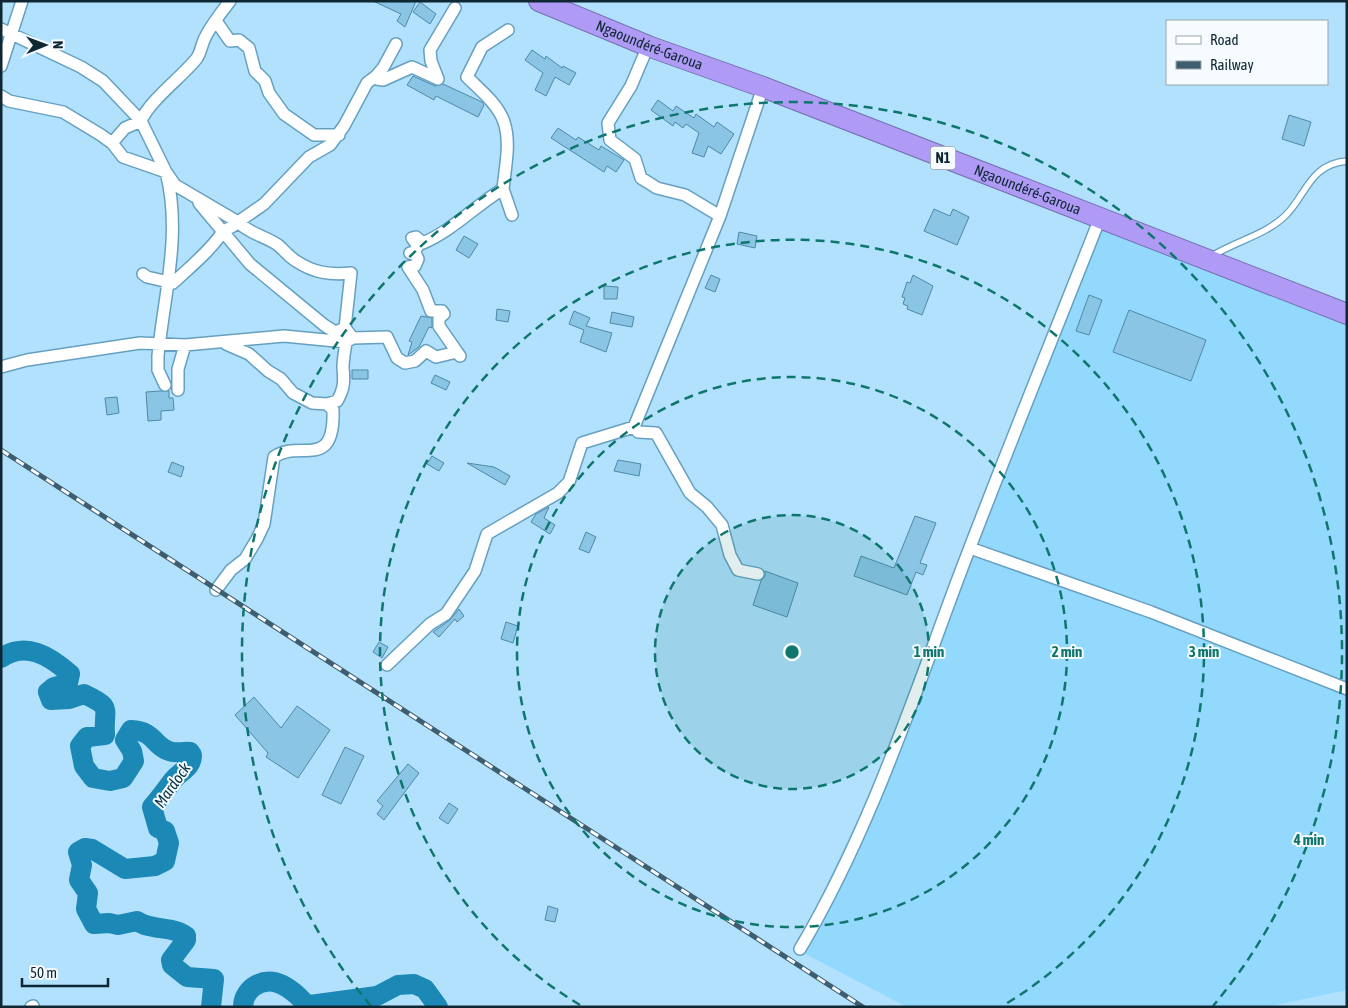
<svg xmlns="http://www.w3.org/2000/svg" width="1348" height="1008" font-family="'Asap Condensed',sans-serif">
  <rect width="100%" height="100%" fill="#b1e1fc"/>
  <path fill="#93d8fd" d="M1100 218 1347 314V990L1266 1007H907L796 949 869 796 937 632Z"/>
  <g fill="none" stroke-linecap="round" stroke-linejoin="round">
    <path stroke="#1b88b6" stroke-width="20" d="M1 658C26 641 50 656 70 674L68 683 54 687 48 692 51 700 69 699 84 694C114 708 103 707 105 735L87 737 80 746 84 766 93 778 110 781 123 778 134 761 132 751 125 740 131 730C155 731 153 746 169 751 176 754 182 751 190 752L192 755C192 768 181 771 174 779 167 788 160 798 152 807L158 828 165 831 169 843 165 861 155 866 125 869 92 849 85 848 78 852 82 865 79 880 88 893 86 909 94 924 109 923 118 925 137 921C151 931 174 926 186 936V940L171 960 172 965 187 977 214 979 211 1007
      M243 1007C243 998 247 992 253 987 269 976 284 983 298 996 302 1000 304 1004 310 1005L377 996 398 985 414 984 425 989 438 1007"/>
  </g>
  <path fill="#8ac5e6" stroke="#4f89a7" d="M373 1 408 2 416 1 405 27 397 21 401 14Z
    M420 2 436 14 430 24 413 12Z
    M532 50 545 59 546 56 562 68 563 66 576 73 569 85 555 77 546 96 535 90 543 73 525 60Z
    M413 76 435 86 443 84 482 102 484 105 478 117 436 96 434 100 407 85Z
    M658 100 673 111 676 106 694 118 696 114 714 127 717 122 734 134 721 154 708 146 704 157 692 153 699 133 686 124 683 128 675 122 673 126 651 110Z
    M1289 115 1311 122 1304 146 1282 139Z
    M558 128 576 140 578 137 599 150 601 146 624 160 616 172 607 166 604 172 551 138Z
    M934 209 950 216 953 209 969 217 957 245 924 231Z
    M739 232 757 236 755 248 737 244Z
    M464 236 478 244 469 258 456 250Z
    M711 275 720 279 715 292 705 288Z
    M913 275 933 286 922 315 907 309 908 306 903 304 905 298 902 297 907 282 910 283Z
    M604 286 618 287 617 299H604Z
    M1089 295 1102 300 1089 335 1076 331Z
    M497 309 510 311 508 322 496 320Z
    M1129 310 1206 340 1191 381 1113 352Z
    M574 311 590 318 586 326 612 333 606 352 580 342 584 330 569 324Z
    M612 312 634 317 632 327 610 323Z
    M421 316 432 318V328L429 327 419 347 408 355 412 342 409 341Z
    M352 370H368V379H352Z
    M435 375 450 382 446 390 431 383Z
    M160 391H169V398H173L174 410 161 411V420L148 421 146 392Z
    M117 397 119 413 107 415 105 398Z
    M432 456 444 463 439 471 427 464Z
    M618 460 641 464 639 476 614 471Z
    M172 462 184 467 181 477 168 472Z
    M467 463 494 467 510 476 505 485Z
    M549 507 544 518 555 525 550 534 531 522 536 514Z
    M915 516 936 523 920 563 927 565 923 575 916 572 907 595 854 576 861 556 894 568Z
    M586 532 596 537 589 553 579 549Z
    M765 571 798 583 787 617 753 605 761 581 765 576Z
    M459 609 464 616 457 622 455 619 439 637 433 632 450 620Z
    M506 622 518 626 513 643 501 639Z
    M379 642 388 647 382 658 373 652Z
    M254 697 281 728 297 706 330 730 298 778 266 757 268 753 235 715Z
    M345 747 364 756 341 804 322 795Z
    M408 764 419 773 384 820 377 814 383 806 377 801Z
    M449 803 458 809 448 824 439 818Z
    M548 906 558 909 555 922 545 920Z"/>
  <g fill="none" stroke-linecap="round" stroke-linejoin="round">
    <g stroke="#66a0c0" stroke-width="8">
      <path id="lane" d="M1212 256C1236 241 1266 235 1286 215 1306 195 1310 164 1347 161"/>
    </g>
    <g stroke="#66a0c0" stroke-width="14">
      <path id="street" d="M216 21 230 41 239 40 249 48 255 71 265 81 269 93 284 114 314 135H339
        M1 29 81 67 103 81 141 121 166 172 175 185 238 222 264 204 309 157 330 145 344 126 367 83 376 76 377 79 383 80 412 67 438 79 431 61 430 50 455 8
        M648 46 631 86 608 123 610 140 635 159 641 178 657 188 685 195 720 216
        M1 66 22 1
        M376 76 383 68 396 44
        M1 96 9 101 63 112 101 135 112 143 123 157 166 172C182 233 164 295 158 356V370L165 385
        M112 143 125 128 141 121C149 101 183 76 197 58 201 52 201 47 204 40 210 26 221 13 230 1
        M503 189 512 215
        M199 203 250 264 324 325 335 332 345 328
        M143 274 147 277 173 283C190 267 209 252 222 233 225 228 233 228 238 222 250 234 265 236 278 245 284 250 289 257 296 261 314 273 330 275 351 273L345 328 353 338
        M226 344 249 354 268 371 281 379 293 393 312 403 327 404 337 401C345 388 344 380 343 367 343 359 345 350 346 342
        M457 352 439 326V318L444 314 442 311H431L423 290 408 267 415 266 418 259 416 255 410 253 414 252 418 246 412 238 416 237 423 243C453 230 475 206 503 189 505 168 511 143 504 122 498 104 479 89 467 77L482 47 508 30
        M1 367 27 360 140 343 185 345 284 336 346 342 353 338 387 337 397 358 405 363 415 361 426 351 436 357 457 352 460 356
        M178 390V369L185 345
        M970 548 1151 612 1347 689
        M758 574 738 570 730 555 722 525 707 507 690 493 656 433 638 432 634 427 720 216 763 87
        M216 590 231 570 245 559 257 539 264 524 274 457C299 439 335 472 333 410L327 404
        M387 665 430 624 446 614 475 571 487 534 558 493 569 482 582 443 634 427
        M800 949C867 836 910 708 956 584 1002 462 1052 340 1100 218
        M31 1007 33 1006"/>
    </g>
    <g stroke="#7772b2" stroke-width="22">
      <g id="highway">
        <path id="s1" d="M539 1 648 46 763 87 1347 314"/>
      </g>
    </g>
    <use href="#lane" stroke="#fff" stroke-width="5.5"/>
    <use href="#street" stroke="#fff" stroke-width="11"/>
    <use href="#highway" stroke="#af9bf6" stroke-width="20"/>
    <g stroke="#3e5e6f" stroke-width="5">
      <path id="rail" d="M1 450 863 1007"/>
    </g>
    <use href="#rail" stroke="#f5fbfe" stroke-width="3" stroke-dasharray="9" stroke-linecap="butt"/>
  </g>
  <circle cx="792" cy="652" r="137" fill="#0f766e" fill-opacity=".12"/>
  <g fill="none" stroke="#0f766e" stroke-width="2.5" stroke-dasharray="9 6">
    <circle cx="792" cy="652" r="137"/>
    <circle cx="792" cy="652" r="275"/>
    <path d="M580 1005A412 412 0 1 1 1004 1005"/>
    <path d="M371 1006A550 550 0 1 1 1213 1006"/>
  </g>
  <g text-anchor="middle" stroke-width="4" stroke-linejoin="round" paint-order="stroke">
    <rect fill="#f5fbfe" stroke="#536770" stroke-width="1" x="930.5" y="146.5" width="25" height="23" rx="4"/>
    <g font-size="14" font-weight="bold" fill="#0e2733">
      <text x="943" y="163">N1</text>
    </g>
    <g font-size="15" fill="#0e2733" stroke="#f5fbfe">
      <text dy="5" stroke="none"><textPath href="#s1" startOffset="119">Ngaoundéré-Garoua</textPath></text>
      <text dy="5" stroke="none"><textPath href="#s1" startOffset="524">Ngaoundéré-Garoua</textPath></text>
    </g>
    <g font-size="16" font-style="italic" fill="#073448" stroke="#f5fbfe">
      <text transform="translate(172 785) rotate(-55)" y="6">Mardock</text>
    </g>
  </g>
  <circle cx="792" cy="652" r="8" fill="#0f766e" stroke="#f5fbfe" stroke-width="2.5"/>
  <g font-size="15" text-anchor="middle" font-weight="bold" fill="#0f766e" stroke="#f5fbfe" stroke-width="4" stroke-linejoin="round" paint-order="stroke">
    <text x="929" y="657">1 min</text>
    <text x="1067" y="657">2 min</text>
    <text x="1204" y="657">3 min</text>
    <text x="1309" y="845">4 min</text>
  </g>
  <rect width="1348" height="1008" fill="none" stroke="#0e2733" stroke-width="5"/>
  <rect x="1166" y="20" width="162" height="65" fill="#f5fbfe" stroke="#99a6ad"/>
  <rect x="1176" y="36" width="25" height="8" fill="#ffffff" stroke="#99a6ad"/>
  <text x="1210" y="45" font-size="15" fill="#0e2733">Road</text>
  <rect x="1176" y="61" width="25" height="8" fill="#3e5e6f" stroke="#99a6ad"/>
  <text x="1210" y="70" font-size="15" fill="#0e2733">Railway</text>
  <g transform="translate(45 45) rotate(89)" stroke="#f5fbfe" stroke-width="4" paint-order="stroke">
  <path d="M0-4L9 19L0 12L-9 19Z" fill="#0e2733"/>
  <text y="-8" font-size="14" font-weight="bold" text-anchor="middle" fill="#0e2733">N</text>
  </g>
  <path d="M22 978v8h86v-8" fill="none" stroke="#0e2733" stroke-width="2.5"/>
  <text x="30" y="978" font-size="15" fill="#0e2733" stroke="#f5fbfe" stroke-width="4" paint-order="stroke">50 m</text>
</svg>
